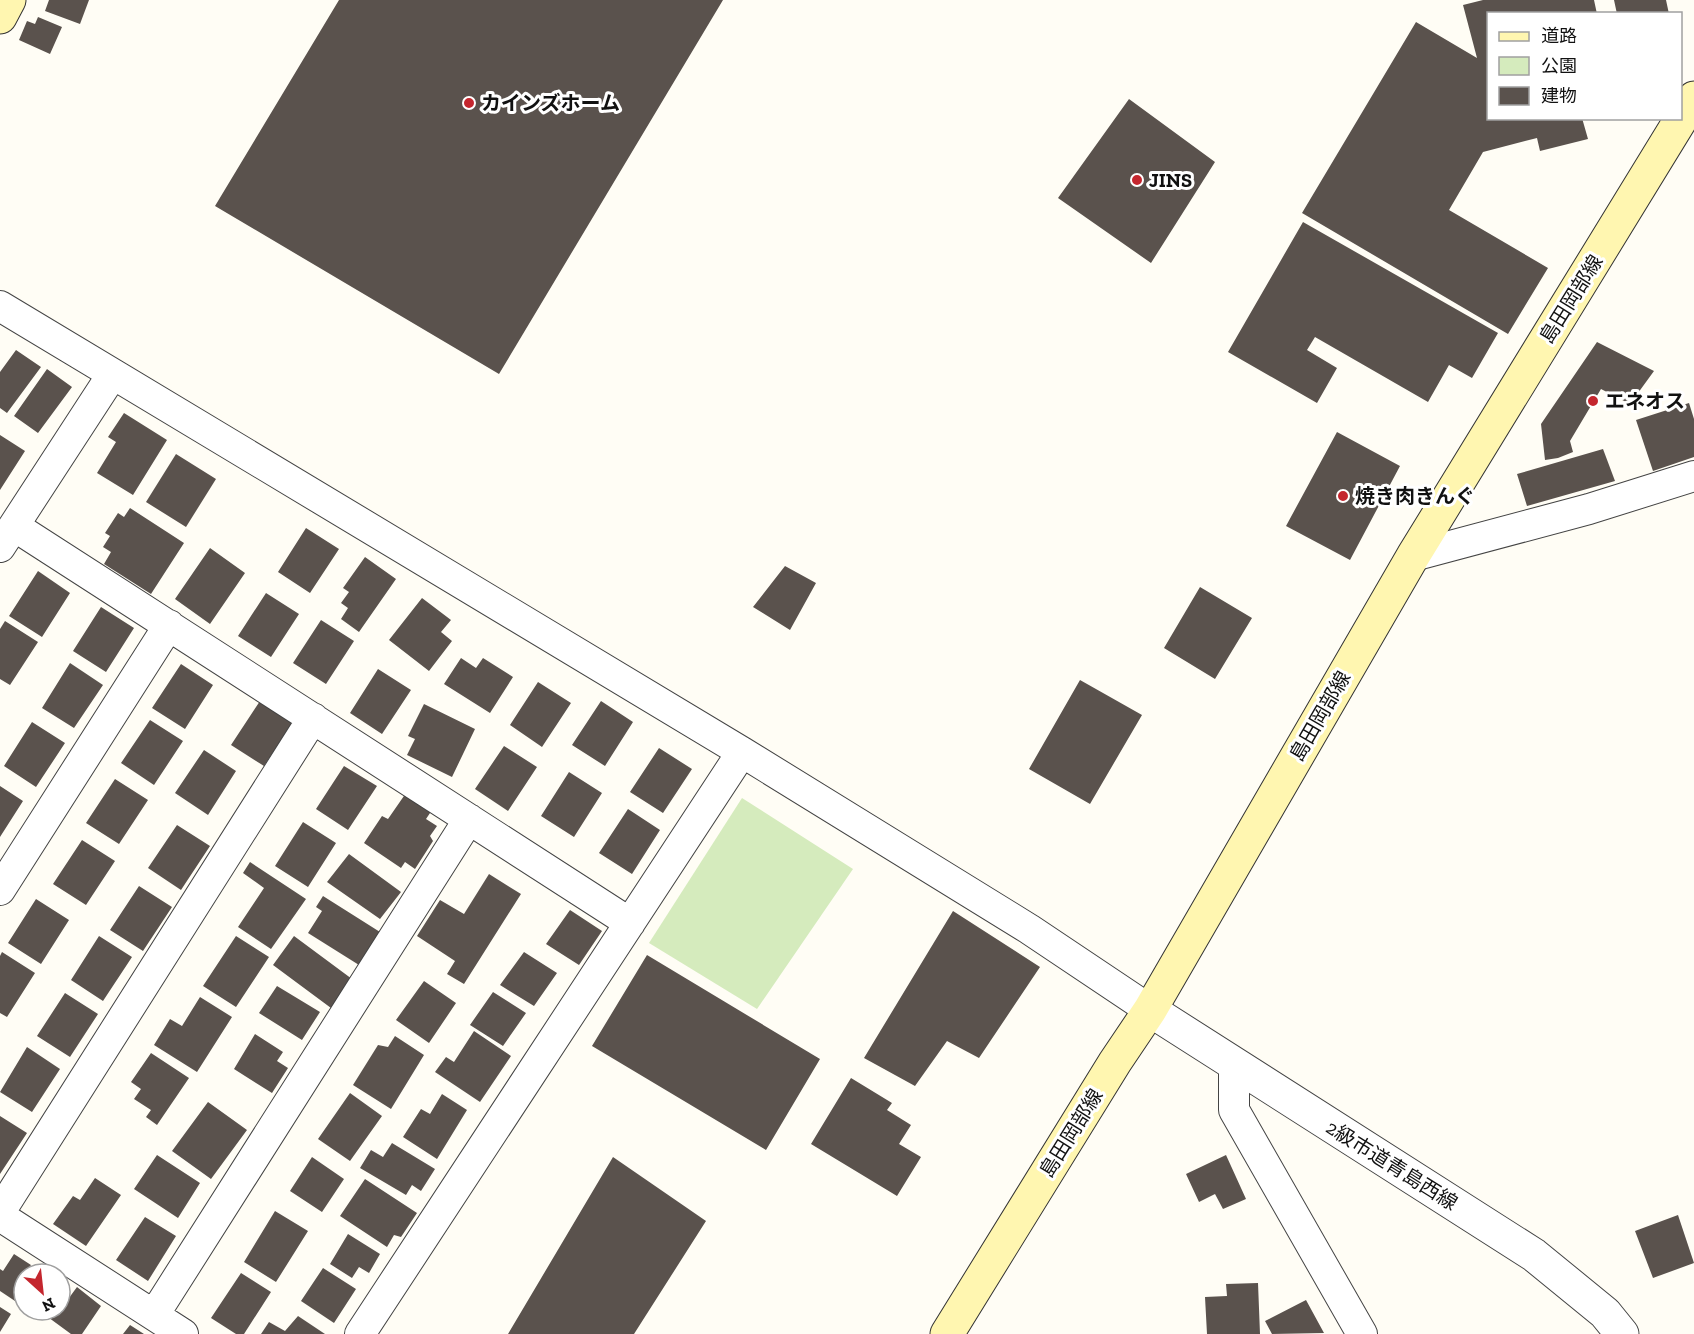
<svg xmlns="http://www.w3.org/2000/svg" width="1694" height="1334" font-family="'Zilla Slab','Noto Sans JP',serif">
  <rect width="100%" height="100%" fill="#fffdf5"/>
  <path fill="#d5ebbd" d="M742 798 853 869 757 1009 649 943Z"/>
  <path fill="#5a524d" d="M49 0H89L80 24 45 11Z
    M339 0H723L499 374 215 206Z
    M1483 0H1594L1597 14H1488V118H1582L1588 139 1540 151 1537 138 1483 152 1449 210 1548 268 1508 334 1302 213 1416 22 1477 58 1463 5Z
    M1614 0H1666L1669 14H1617Z
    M38 17 62 27 50 54 19 40 27 21 35 24Z
    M1129 99 1215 162 1151 263 1058 198Z
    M1303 222 1498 333 1472 378 1449 365 1428 402 1315 337 1307 350 1337 368 1317 403 1228 352Z
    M1597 342 1654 371 1630 404 1601 389 1570 441 1573 452 1558 458 1545 460 1541 424Z
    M16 350 41 367 7 413 0 408V372Z
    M47 369 72 387 38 433 14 416Z
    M1689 403 1694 419V457L1653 471 1636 420Z
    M124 413 167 440 133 495 97 473 116 442 108 437Z
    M1337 432 1400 466 1350 560 1286 526Z
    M0 435 25 451 0 490Z
    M1603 449 1615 481 1527 506 1517 474Z
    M176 454 216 479 186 527 146 502Z
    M130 508 184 543 151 594 104 564 111 552 103 547 110 536 105 533 118 513 124 517Z
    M306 528 339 549 310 593 278 572Z
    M210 548 245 573 210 624 175 599Z
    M365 557 396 579 359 632 341 619 348 608 341 603 349 592 343 588Z
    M785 566 816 583 790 630 753 607Z
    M38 571 70 593 42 637 9 616Z
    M1200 587 1252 618 1215 679 1164 648Z
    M266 593 299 614 271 657 238 636Z
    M422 598 451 620 441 632 452 641 429 671 389 640Z
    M101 607 134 628 106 672 73 651Z
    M321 620 354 641 326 684 293 663Z
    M5 621 38 642 10 685 0 679V629Z
    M461 658 476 668 483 658 513 677 490 713 444 684Z
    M70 663 103 685 74 728 42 708Z
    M181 664 213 685 185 729 152 708Z
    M378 669 411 690 382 734 350 713Z
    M1080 680 1142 715 1090 804 1029 769Z
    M538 682 571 703 542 747 510 725Z
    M260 701 293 722 264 766 231 745Z
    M601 701 633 722 605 766 572 745Z
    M424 704 475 729 452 777 407 755 415 739 408 736Z
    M150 720 183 741 154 785 121 763Z
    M32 722 65 743 36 787 4 766Z
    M504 746 537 767 508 811 475 789Z
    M659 748 692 769 663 813 630 792Z
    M204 750 236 771 208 815 175 793Z
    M344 766 377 786 348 830 316 809Z
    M569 772 602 793 574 837 541 816Z
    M115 779 148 800 119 844 86 823Z
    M0 786 23 801 0 837Z
    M406 793 432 810 426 819 437 826 430 836 433 841 415 869 405 862 401 868 364 843 382 816 388 819Z
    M628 809 660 830 632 874 599 853Z
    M303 822 336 843 308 887 275 866Z
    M177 825 210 846 181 890 148 868Z
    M82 840 115 861 86 905 53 884Z
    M349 854 401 892 380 919 327 882Z
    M250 862 306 899 271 949 238 927 264 888 243 873Z
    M489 874 521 894 464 984 447 974 455 961 417 936 440 900 464 914Z
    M139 886 172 907 143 951 110 930Z
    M323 896 380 932 359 965 308 933 322 911 316 907Z
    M36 899 69 920 41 964 8 943Z
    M570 910 602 931 579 965 546 944Z
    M953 911 1040 967 979 1058 947 1041 915 1086 864 1058Z
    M99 936 132 957 103 1001 71 980Z
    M236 936 269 957 236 1007 203 986Z
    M294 936 352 979 331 1008 273 965Z
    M2 952 35 973 7 1017 0 1013V956Z
    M524 952 557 973 534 1006 500 985Z
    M647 955 820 1059 766 1150 592 1046Z
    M424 981 456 1003 429 1043 396 1020Z
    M277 986 320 1012 302 1040 259 1013Z
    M493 992 526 1013 503 1046 470 1025Z
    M65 993 98 1014 70 1057 37 1036Z
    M200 997 232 1017 197 1072 154 1045 170 1019 182 1026Z
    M474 1031 511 1056 480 1102 435 1072 446 1057 454 1062Z
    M255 1034 283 1052 277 1061 288 1068 272 1093 234 1069Z
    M395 1036 424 1055 391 1109 353 1085 378 1045 388 1047Z
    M27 1047 60 1069 32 1112 0 1092Z
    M151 1053 189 1078 157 1125 146 1117 151 1110 134 1099 141 1089 131 1082Z
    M851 1078 892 1103 887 1110 911 1125 899 1144 921 1157 897 1196 811 1144Z
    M350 1093 382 1116 350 1161 318 1139Z
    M442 1094 467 1110 437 1159 403 1137 421 1109 430 1114Z
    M208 1102 247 1130 211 1179 172 1151Z
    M0 1116 27 1133 0 1174Z
    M392 1143 435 1169 421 1191 412 1185 406 1195 360 1168 371 1150 383 1157Z
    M157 1155 200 1183 178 1218 134 1189Z
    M1226 1155 1246 1199 1223 1209 1215 1194 1199 1202 1186 1174Z
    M312 1157 344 1179 322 1212 290 1191Z
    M613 1157 706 1221 634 1334H508Z
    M95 1178 121 1195 86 1246 53 1224 73 1196 80 1200Z
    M365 1179 417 1213 401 1237 394 1235 387 1247 340 1216Z
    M275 1211 308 1231 276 1282 244 1262Z
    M1678 1215 1694 1263 1653 1278 1635 1231Z
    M145 1217 176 1236 148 1281 116 1260Z
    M348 1234 380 1254 369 1273 359 1267 352 1278 330 1264Z
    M14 1254 31 1265 27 1271 32 1274H24V1307L0 1291V1269L3 1271Z
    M323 1268 356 1289 334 1323 301 1301Z
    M241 1273 271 1292 244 1334H236L211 1318Z
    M1258 1283 1260 1334H1207L1205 1297 1227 1296 1226 1284Z
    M77 1287 101 1306 82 1334H71L41 1312 43 1310H60V1298L66 1302Z
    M1306 1300 1324 1333 1272 1334 1265 1321Z
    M0 1307 11 1314 0 1332Z
    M298 1316 325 1334H261L269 1322 285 1331Z
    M130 1325 144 1334H123Z"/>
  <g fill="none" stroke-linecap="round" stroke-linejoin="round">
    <g stroke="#444" stroke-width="32">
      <path id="minor" d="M0 306 742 752 1029 929 1150 1010
        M14 526 630 923
        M0 547 112 375
        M1413 556 1589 509 1694 476
        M0 890 169 625
        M1234 1065V1110L1362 1334
        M0 1212 313 718
        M0 1216 183 1334
        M154 1315 469 819
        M360 1334 742 752"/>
    </g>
    <g stroke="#444" stroke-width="35">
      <path id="tertiary" d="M1150 1010 1534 1255 1605 1313 1622 1334"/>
    </g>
    <g stroke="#333" stroke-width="35">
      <path id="secondary" d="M0 17 9 0
        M947 1334 1115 1062 1150 1010 1413 556 1694 98"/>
    </g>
    <use href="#minor" stroke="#fff" stroke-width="30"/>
    <use href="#tertiary" stroke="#fff" stroke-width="33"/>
    <use href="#secondary" stroke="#fff6b0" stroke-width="33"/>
  </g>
  <g fill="#c4262e" stroke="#fff" stroke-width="2">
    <circle cx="469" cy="103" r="6"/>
    <circle cx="1137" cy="180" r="6"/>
    <circle cx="1593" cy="401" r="6"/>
    <circle cx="1343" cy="496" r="6"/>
  </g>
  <g text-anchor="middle" stroke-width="6" stroke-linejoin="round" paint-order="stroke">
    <g font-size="20" font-weight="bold" fill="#111" stroke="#fff" text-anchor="start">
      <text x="481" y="110">カインズホーム</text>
      <text x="1149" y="187">JINS</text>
      <text x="1605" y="408">エネオス</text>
      <text x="1355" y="503">焼き肉きんぐ</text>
    </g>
    <g font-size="20" fill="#111" stroke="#fff">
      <text transform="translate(1571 299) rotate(-58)" y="7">島田岡部線</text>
      <text transform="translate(1320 716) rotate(-60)" y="7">島田岡部線</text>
      <text transform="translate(1071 1133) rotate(-58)" y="7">島田岡部線</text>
      <text transform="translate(1392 1165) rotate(32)" y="7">2級市道青島西線</text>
    </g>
  </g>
  <rect x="1487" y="12" width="195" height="108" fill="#ffffff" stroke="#a0a0a0" stroke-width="1.5"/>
  <rect x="1499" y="32" width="30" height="9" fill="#fff6b0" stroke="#a0a0a0" stroke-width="1.5"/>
  <text x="1541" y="42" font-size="18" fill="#111111">道路</text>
  <rect x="1499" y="57" width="30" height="18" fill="#d5ebbd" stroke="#a0a0a0" stroke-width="1.5"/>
  <text x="1541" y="72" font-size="18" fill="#111111">公園</text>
  <rect x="1499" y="87" width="30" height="18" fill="#5a524d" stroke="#a0a0a0" stroke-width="1.5"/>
  <text x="1541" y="102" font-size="18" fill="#111111">建物</text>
  <g transform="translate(42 1292) rotate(153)"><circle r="28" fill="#ffffff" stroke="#a0a0a0" stroke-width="1.5"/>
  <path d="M0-4.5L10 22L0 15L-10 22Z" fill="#c4262e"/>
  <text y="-9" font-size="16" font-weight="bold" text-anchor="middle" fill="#111111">N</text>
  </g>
</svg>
